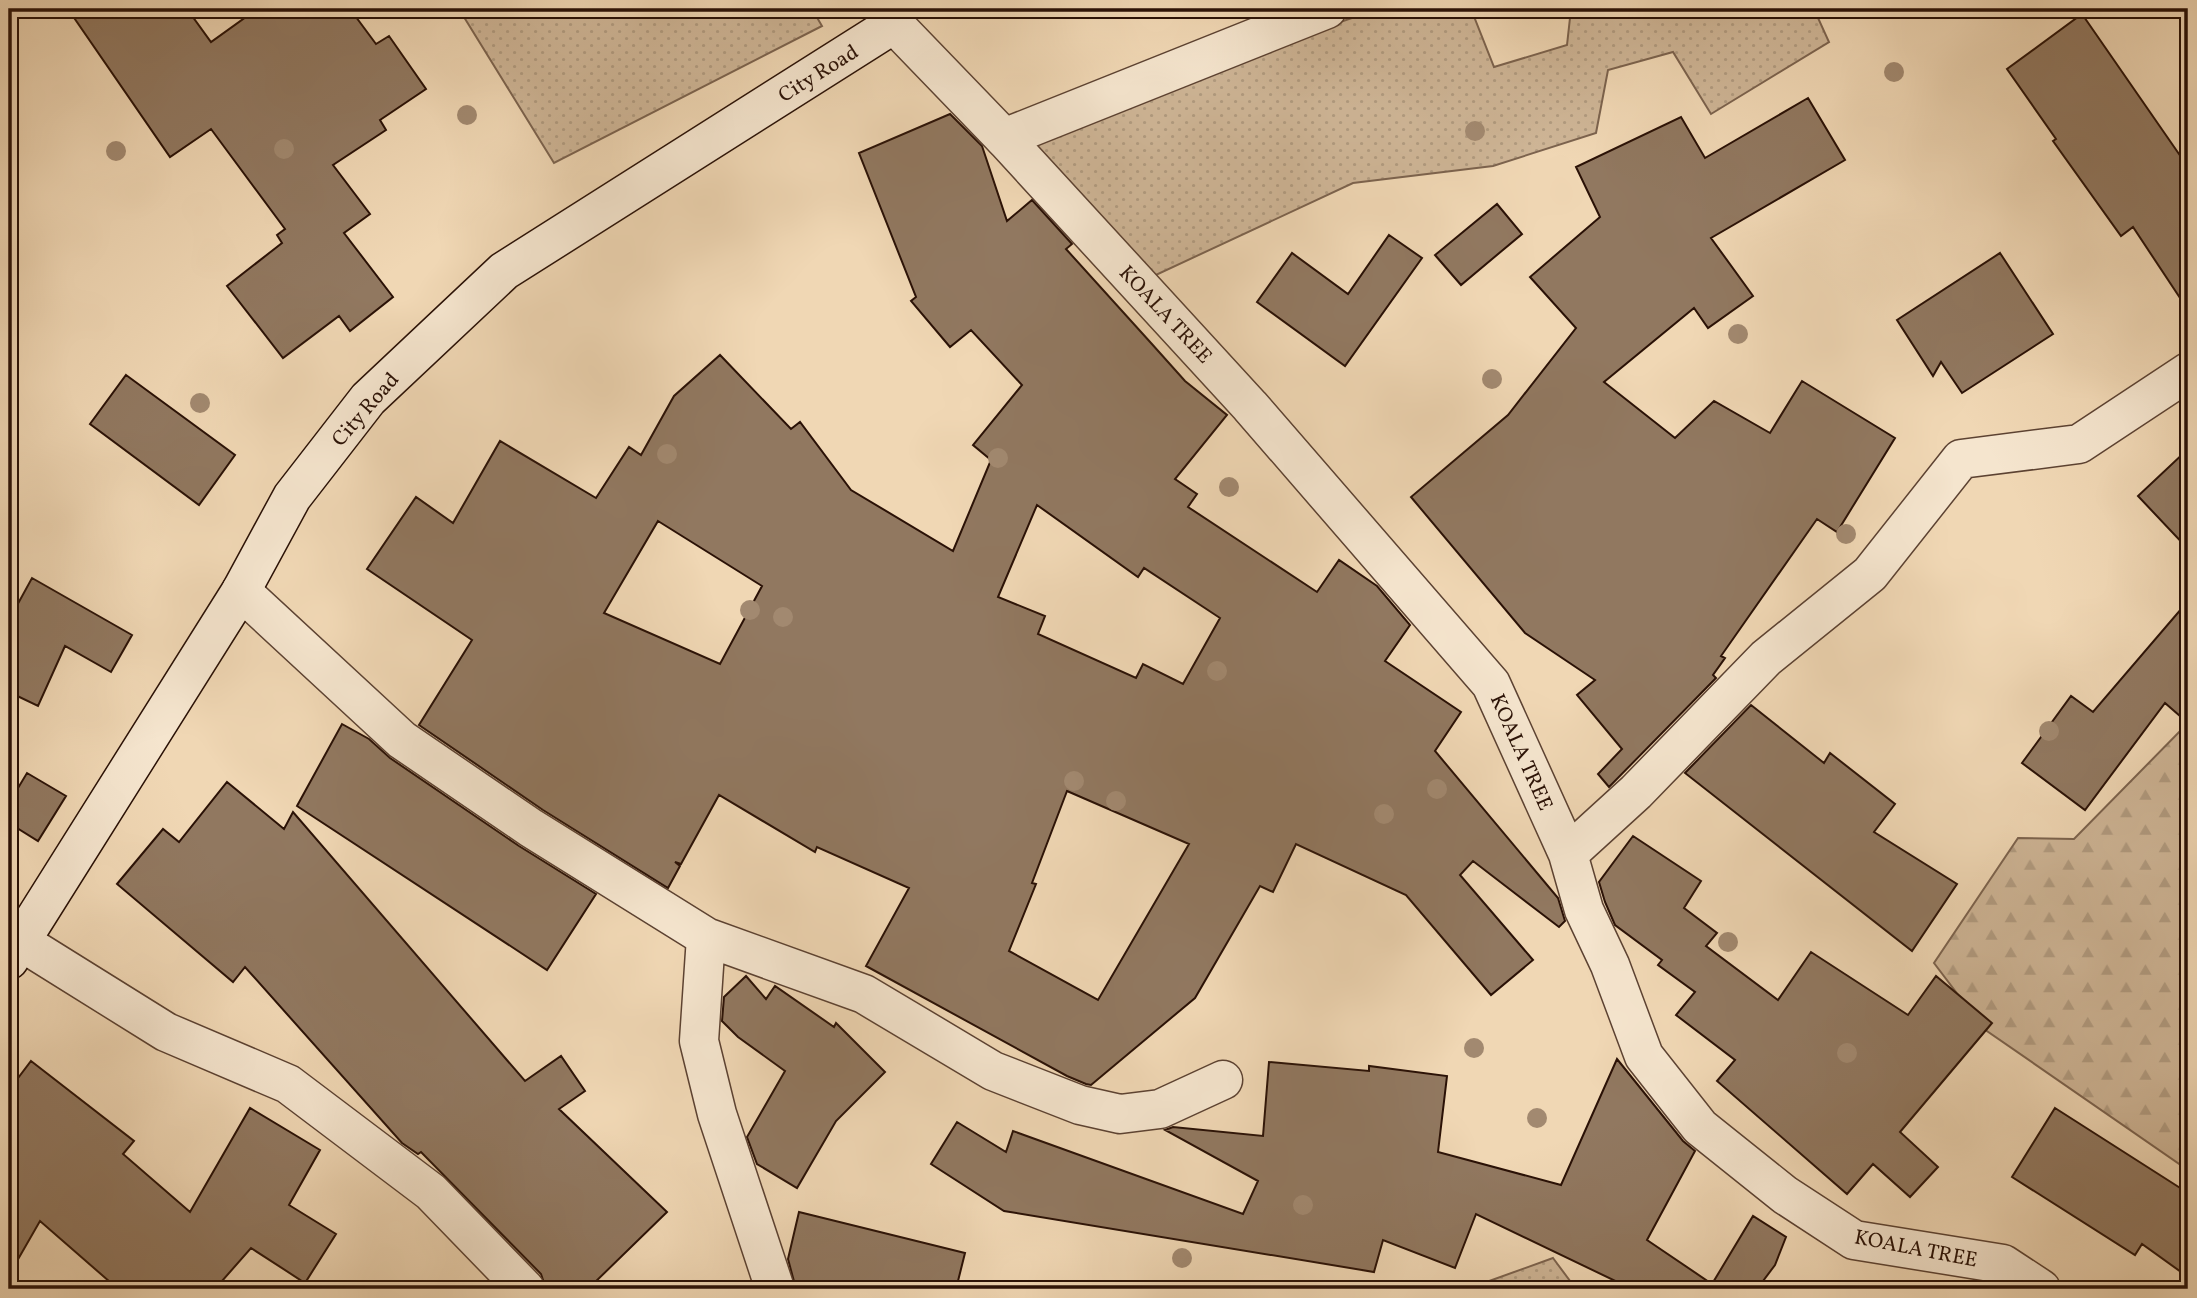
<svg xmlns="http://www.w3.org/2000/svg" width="2197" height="1298" font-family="Vollkorn,serif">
  <defs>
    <pattern id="grass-dots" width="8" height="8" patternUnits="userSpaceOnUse" patternTransform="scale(1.75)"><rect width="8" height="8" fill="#ceb596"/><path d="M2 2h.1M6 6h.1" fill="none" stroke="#b19b80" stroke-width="1.8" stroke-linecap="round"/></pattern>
    <pattern id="forest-firs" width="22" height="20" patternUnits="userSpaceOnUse" patternTransform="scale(1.75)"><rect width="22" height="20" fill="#ceb596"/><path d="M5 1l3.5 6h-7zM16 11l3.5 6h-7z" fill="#b19b80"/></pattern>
  </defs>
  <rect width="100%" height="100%" fill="#f0d7b4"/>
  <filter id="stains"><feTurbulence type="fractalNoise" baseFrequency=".00286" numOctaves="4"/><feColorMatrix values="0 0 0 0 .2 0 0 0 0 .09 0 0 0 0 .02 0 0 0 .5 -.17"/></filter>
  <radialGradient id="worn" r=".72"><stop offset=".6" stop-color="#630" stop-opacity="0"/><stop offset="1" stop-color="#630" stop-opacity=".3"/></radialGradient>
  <path fill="url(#grass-dots)" stroke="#7c634e" stroke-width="2" d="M459 9H812L822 26 554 163Z
    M1378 9H1471L1494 67 1567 45 1571 9H1814L1829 42 1711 114 1673 52 1608 70 1596 133 1493 166 1353 183 1143 281 1024 131Z
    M1553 1258 1576 1289H1467Z"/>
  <path fill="url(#forest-firs)" stroke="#7c634e" stroke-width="2" d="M2188 723V1170L1984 1029 1934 963 2018 838 2074 839Z"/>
  <path fill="#917860" stroke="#2a1106" stroke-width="2" fill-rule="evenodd" d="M68 9H187L211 42 257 9H350L376 44 389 36 426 89 380 120 386 130 333 165 370 214 344 233 393 297 350 331 339 316 283 358 227 286 282 243 277 235 285 229 211 129 170 157Z
    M2082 14 2188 167V310L2133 227 2121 236 2053 141 2056 139 2007 69Z
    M1808 98 1845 160 1711 238 1753 296 1708 328 1694 308 1604 382 1675 438 1714 401 1770 433 1802 381 1895 438 1837 532 1817 519 1721 656 1725 658 1713 675 1716 678 1609 787 1598 774 1622 749 1577 695 1595 680 1525 633 1411 497 1508 415 1576 328 1530 277 1600 217 1576 167 1681 117 1705 158Z
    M950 114 982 146 1007 221 1032 200 1072 244 1066 249 1151 343 1185 381 1227 415 1175 479 1197 494 1188 507 1317 592 1339 560 1377 586 1410 625 1385 661 1461 712 1435 751 1558 898 1565 921 1559 927 1473 861 1460 875 1533 960 1491 995 1406 895 1296 844 1273 892 1260 886 1195 998 1091 1085 1086 1084 1067 1076 866 966 909 888 817 847 815 852 719 795 681 864 675 862 680 866 668 888 543 810 419 725 472 640 367 569 416 497 453 523 500 441 596 498 629 447 641 455 674 396 720 355 791 429 800 422 851 490 953 551 991 460 973 445 1022 385 971 330 950 347 911 301 916 297 859 153ZM1037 505 1138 577 1144 568 1220 618 1183 684 1143 664 1136 678 1038 634 1045 616 998 597ZM658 521 762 586 720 664 604 613ZM1067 791 1189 844 1098 1000 1009 951 1036 884 1032 883Z
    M1497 204 1522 234 1461 285 1435 255Z
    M1389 235 1422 258 1345 366 1257 302 1292 253 1348 294Z
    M2000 253 2053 334 1962 393 1941 362 1933 376 1897 320Z
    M126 375 235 455 199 505 90 424Z
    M2188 449V549L2138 496Z
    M32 578 132 635 111 672 65 646 38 706 9 692V620Z
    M2188 601V723L2165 703 2085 810 2022 763 2071 696 2093 712Z
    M1751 705 1824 763 1830 753 1895 804 1874 832 1957 884 1912 951 1685 773Z
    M342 724 369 739 390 758 519 846 596 894 547 970 297 806Z
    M27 773 66 796 38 841 9 823V803Z
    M227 782 284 829 293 812 525 1081 561 1056 585 1091 559 1109 667 1212 588 1289H546L541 1274 421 1152 418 1154 402 1143 245 967 233 982 117 884 163 829 179 842Z
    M1633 836 1701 881 1684 908 1717 933 1706 946 1778 1000 1811 952 1908 1015 1936 976 1992 1023 1900 1132 1938 1167 1910 1197 1873 1164 1847 1194 1717 1081 1735 1060 1676 1015 1695 992 1658 965 1662 960 1615 925 1605 902 1599 882Z
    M746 976 766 999 775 986 834 1027 836 1023 885 1072 836 1121 797 1188 757 1164 747 1137 785 1071 738 1037 722 1021 724 997Z
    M1617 1059 1683 1141 1695 1151 1647 1240 1712 1284 1753 1216 1786 1237 1775 1265 1757 1289H1632L1476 1214 1455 1268 1383 1240 1374 1272 1004 1211 931 1164 957 1122 1006 1152 1013 1131 1243 1214 1258 1181 1165 1130 1173 1127 1263 1136 1269 1062 1369 1071V1066L1447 1076 1438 1152 1561 1185Z
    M31 1061 134 1141 123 1154 190 1212 250 1108 320 1150 289 1205 336 1234 305 1283 251 1248 215 1289H118L40 1221 9 1275V1090Z
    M2055 1108 2188 1193V1277L2142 1244 2135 1255 2012 1177Z
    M799 1212 965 1253 956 1289H796L788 1259Z"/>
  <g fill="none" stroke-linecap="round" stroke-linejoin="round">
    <g stroke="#5c4232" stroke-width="41">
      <path id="minor" d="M1004 138 1250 406 1491 684 1568 854 1584 910 1610 965 1644 1056 1700 1127 1785 1195 1854 1240 2003 1264 2041 1289
        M241 591 402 740 531 828 706 937
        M1568 854 1636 792 1766 658 1870 574 1961 459 2079 444 2188 372
        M20 941 166 1032 288 1084 431 1192 525 1289
        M775 1289 717 1114 699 1041 706 937 864 994 993 1071 1080 1105 1120 1114 1160 1109 1223 1080"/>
    </g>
    <g stroke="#5c4232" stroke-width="41">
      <path id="tertiary" d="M894 24 1004 138 1327 9"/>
    </g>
    <g stroke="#2a1106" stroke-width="41">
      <path id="secondary" d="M9 960 241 591 292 497 368 399 504 271 894 24 884 9"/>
    </g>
    <use href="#minor" stroke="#f5e5ce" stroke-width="38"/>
    <use href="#tertiary" stroke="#f5e5ce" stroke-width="38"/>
    <use href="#secondary" stroke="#f5e5ce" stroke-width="38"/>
  </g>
  <g fill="#a28970">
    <circle cx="1894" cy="72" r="10"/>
    <circle cx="467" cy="115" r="10"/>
    <circle cx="1475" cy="131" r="10"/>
    <circle cx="284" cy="149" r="10"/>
    <circle cx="116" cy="151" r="10"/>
    <circle cx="1738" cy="334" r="10"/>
    <circle cx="1492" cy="379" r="10"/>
    <circle cx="200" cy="403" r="10"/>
    <circle cx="667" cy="454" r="10"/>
    <circle cx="998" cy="458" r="10"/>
    <circle cx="1229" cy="487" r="10"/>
    <circle cx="1846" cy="534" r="10"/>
    <circle cx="750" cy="610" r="10"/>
    <circle cx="783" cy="617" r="10"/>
    <circle cx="1217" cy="671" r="10"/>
    <circle cx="2049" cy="731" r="10"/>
    <circle cx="1074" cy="781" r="10"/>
    <circle cx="1437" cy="789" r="10"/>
    <circle cx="1116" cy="801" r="10"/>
    <circle cx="1384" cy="814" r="10"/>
    <circle cx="1728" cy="942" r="10"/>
    <circle cx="1474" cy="1048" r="10"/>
    <circle cx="1847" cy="1053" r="10"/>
    <circle cx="1537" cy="1118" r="10"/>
    <circle cx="1303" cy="1205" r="10"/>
    <circle cx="1182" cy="1258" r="10"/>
  </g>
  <g text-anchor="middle" stroke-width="6" stroke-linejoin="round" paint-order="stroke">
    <g font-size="21" fill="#2a1106" stroke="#f5e5ce">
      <text transform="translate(818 73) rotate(-32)" y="7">City Road</text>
      <text transform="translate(1166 314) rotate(47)" y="7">KOALA TREE</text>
      <text transform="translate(365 409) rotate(-49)" y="7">City Road</text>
      <text transform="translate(1522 752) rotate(66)" y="7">KOALA TREE</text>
      <text transform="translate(1916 1248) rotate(11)" y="7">KOALA TREE</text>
    </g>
  </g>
  <rect width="2197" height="1298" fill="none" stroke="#f0d7b4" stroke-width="35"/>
  <rect x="10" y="10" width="2176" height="1277" fill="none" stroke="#2a1106" stroke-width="3.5"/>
  <rect x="18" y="18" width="2162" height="1263" fill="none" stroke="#2a1106" stroke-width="2"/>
  <rect width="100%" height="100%" filter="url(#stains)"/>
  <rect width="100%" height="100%" fill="url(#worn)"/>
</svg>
